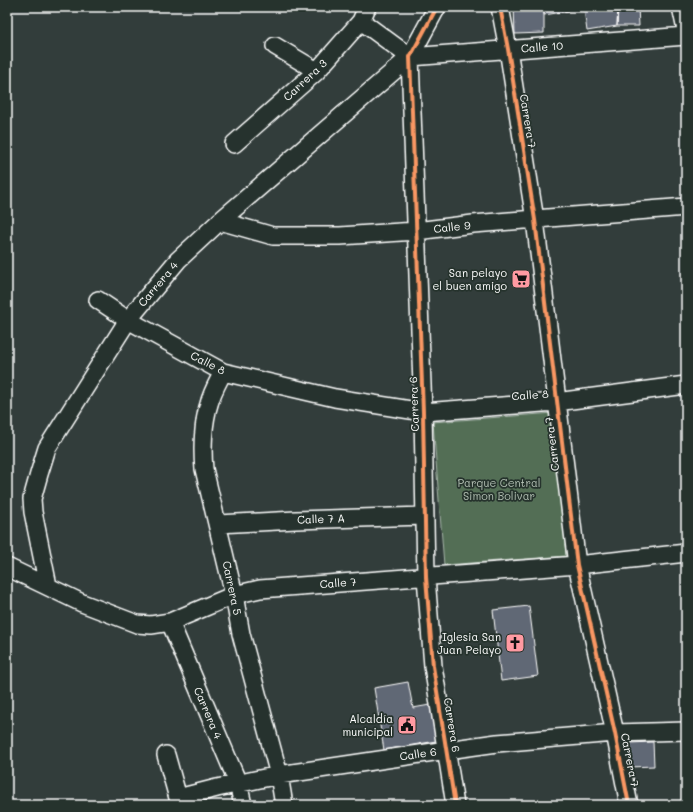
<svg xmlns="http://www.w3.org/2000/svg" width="693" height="812" font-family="Mali,sans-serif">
  <rect width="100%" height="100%" fill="#323d3b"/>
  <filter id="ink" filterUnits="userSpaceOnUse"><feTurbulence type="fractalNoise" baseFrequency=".025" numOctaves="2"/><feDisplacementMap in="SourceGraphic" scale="8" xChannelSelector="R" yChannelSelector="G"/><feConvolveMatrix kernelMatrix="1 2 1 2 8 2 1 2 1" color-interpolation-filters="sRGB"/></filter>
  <g filter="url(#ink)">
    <path fill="#526e55" stroke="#a8b6aa" d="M555 413 566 556 444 565 433 422Z"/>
    <path fill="#616774" stroke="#fff" d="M514 7H544V33L515 34Z
      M544 7H568L569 11 544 15Z
      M598 7H618L617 26 587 31 584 9Z
      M618 7H638L639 26H617Z
      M529 606 538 676 501 681 493 610Z
      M408 682 413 708 430 705 436 741 384 750 374 688Z
      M686 740V768H683L682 741Z
      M653 742 654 766 630 767 629 743Z"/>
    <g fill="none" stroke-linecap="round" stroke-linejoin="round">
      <g stroke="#fff" stroke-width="20">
        <path id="minor" d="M437 7 410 57 423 412 426 577 433 666 455 805
          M500 7 508 49 535 220 577 565 615 733 629 805
          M681 7 686 30
          M361 21 410 57 686 36
          M275 46 317 71
          M234 144 317 71 361 21 367 7
          M220 221 273 236H340L416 231 473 224 686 207
          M98 300 128 320 223 372 335 398 423 412 556 402 686 385
          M223 372C218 382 212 392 209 404 203 422 202 449 204 469L234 595 241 634 279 775 284 805
          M218 524 296 520 424 516
          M7 567 82 603 137 624 151 625 170 622 234 595 260 589 577 565 686 553
          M48 586 33 512 32 499 39 474 47 448 128 320 178 260 220 221 410 57
          M170 622 238 783 243 805
          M166 755 180 805
          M178 798 217 788 279 775 447 750 497 743 615 733 686 731"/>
      </g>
      <use href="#minor" stroke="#26332d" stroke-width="17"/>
      <g stroke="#26332d" stroke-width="6">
        <path id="cycleway" d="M437 7 410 57 423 412 426 577 433 666 455 805
          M500 7 508 49 535 220 577 565 615 733 629 805"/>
      </g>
      <use href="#cycleway" stroke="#f99763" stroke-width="4"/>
    </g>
  </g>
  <defs>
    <g id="supermarket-square" transform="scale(1)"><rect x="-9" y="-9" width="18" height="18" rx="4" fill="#ff9aa2" stroke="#26332d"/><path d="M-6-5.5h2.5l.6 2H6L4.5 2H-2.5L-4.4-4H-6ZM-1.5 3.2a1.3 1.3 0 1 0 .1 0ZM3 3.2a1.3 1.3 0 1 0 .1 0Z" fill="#111"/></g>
    <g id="church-square" transform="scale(1)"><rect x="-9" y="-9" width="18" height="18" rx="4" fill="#ff9aa2" stroke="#26332d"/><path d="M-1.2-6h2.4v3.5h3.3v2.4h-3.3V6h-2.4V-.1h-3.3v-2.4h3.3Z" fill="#111"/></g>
    <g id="civic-square" transform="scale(1)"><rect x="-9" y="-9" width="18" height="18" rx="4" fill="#ff9aa2" stroke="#26332d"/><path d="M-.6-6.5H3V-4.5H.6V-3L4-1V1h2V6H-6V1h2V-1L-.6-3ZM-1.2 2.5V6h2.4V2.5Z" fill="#111"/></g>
  </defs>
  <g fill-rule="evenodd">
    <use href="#supermarket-square" x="521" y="279"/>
    <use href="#church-square" x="515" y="643"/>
    <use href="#civic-square" x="407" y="725"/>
  </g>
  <g text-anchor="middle" stroke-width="3.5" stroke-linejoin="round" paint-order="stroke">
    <g font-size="11" fill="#fff" stroke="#26332d">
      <text transform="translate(542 47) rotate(-4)" y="4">Calle 10</text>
      <text transform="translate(305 80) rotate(-43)" y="4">Carrera 3</text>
      <text transform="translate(528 121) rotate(81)" y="4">Carrera 7</text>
      <text transform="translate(452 227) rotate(-6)" y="4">Calle 9</text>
      <text transform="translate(158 284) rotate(-50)" y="4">Carrera 4</text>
      <text transform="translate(208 363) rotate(27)" y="4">Calle 8</text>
      <text transform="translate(530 395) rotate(-4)" y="4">Calle 8</text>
      <text transform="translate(414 404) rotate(-92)" y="4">Carrera 6</text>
      <text transform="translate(552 444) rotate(-97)" y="4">Carrera 7</text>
      <text transform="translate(321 519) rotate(-2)" y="4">Calle 7 A</text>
      <text transform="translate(338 583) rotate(-4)" y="4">Calle 7</text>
      <text transform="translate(232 588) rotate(78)" y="4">Carrera 5</text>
      <text transform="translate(208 713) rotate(67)" y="4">Carrera 4</text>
      <text transform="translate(452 725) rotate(81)" y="4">Carrera 6</text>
      <text transform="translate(418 754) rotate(-8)" y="4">Calle 6</text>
      <text transform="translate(630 760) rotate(79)" y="4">Carrera 7</text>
    </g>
    <g font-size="11" fill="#fff" stroke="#26332d" text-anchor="end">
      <text x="507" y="277">San pelayo<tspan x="507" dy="13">el buen amigo</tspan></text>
      <text x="501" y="641">Iglesia San<tspan x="501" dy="13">Juan Pelayo</tspan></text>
      <text x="393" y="723">Alcaldía<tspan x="393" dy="13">municipal</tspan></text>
    </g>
    <g font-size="11" fill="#b1beb2" stroke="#26332d">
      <text x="499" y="487">Parque Central<tspan x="499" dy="13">Simon Bolivar</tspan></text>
    </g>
  </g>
  <rect width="693" height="812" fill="none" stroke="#26332d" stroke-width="24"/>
  <rect x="12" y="12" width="669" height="788" fill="none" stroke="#fff" stroke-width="1.5" filter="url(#ink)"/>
</svg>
